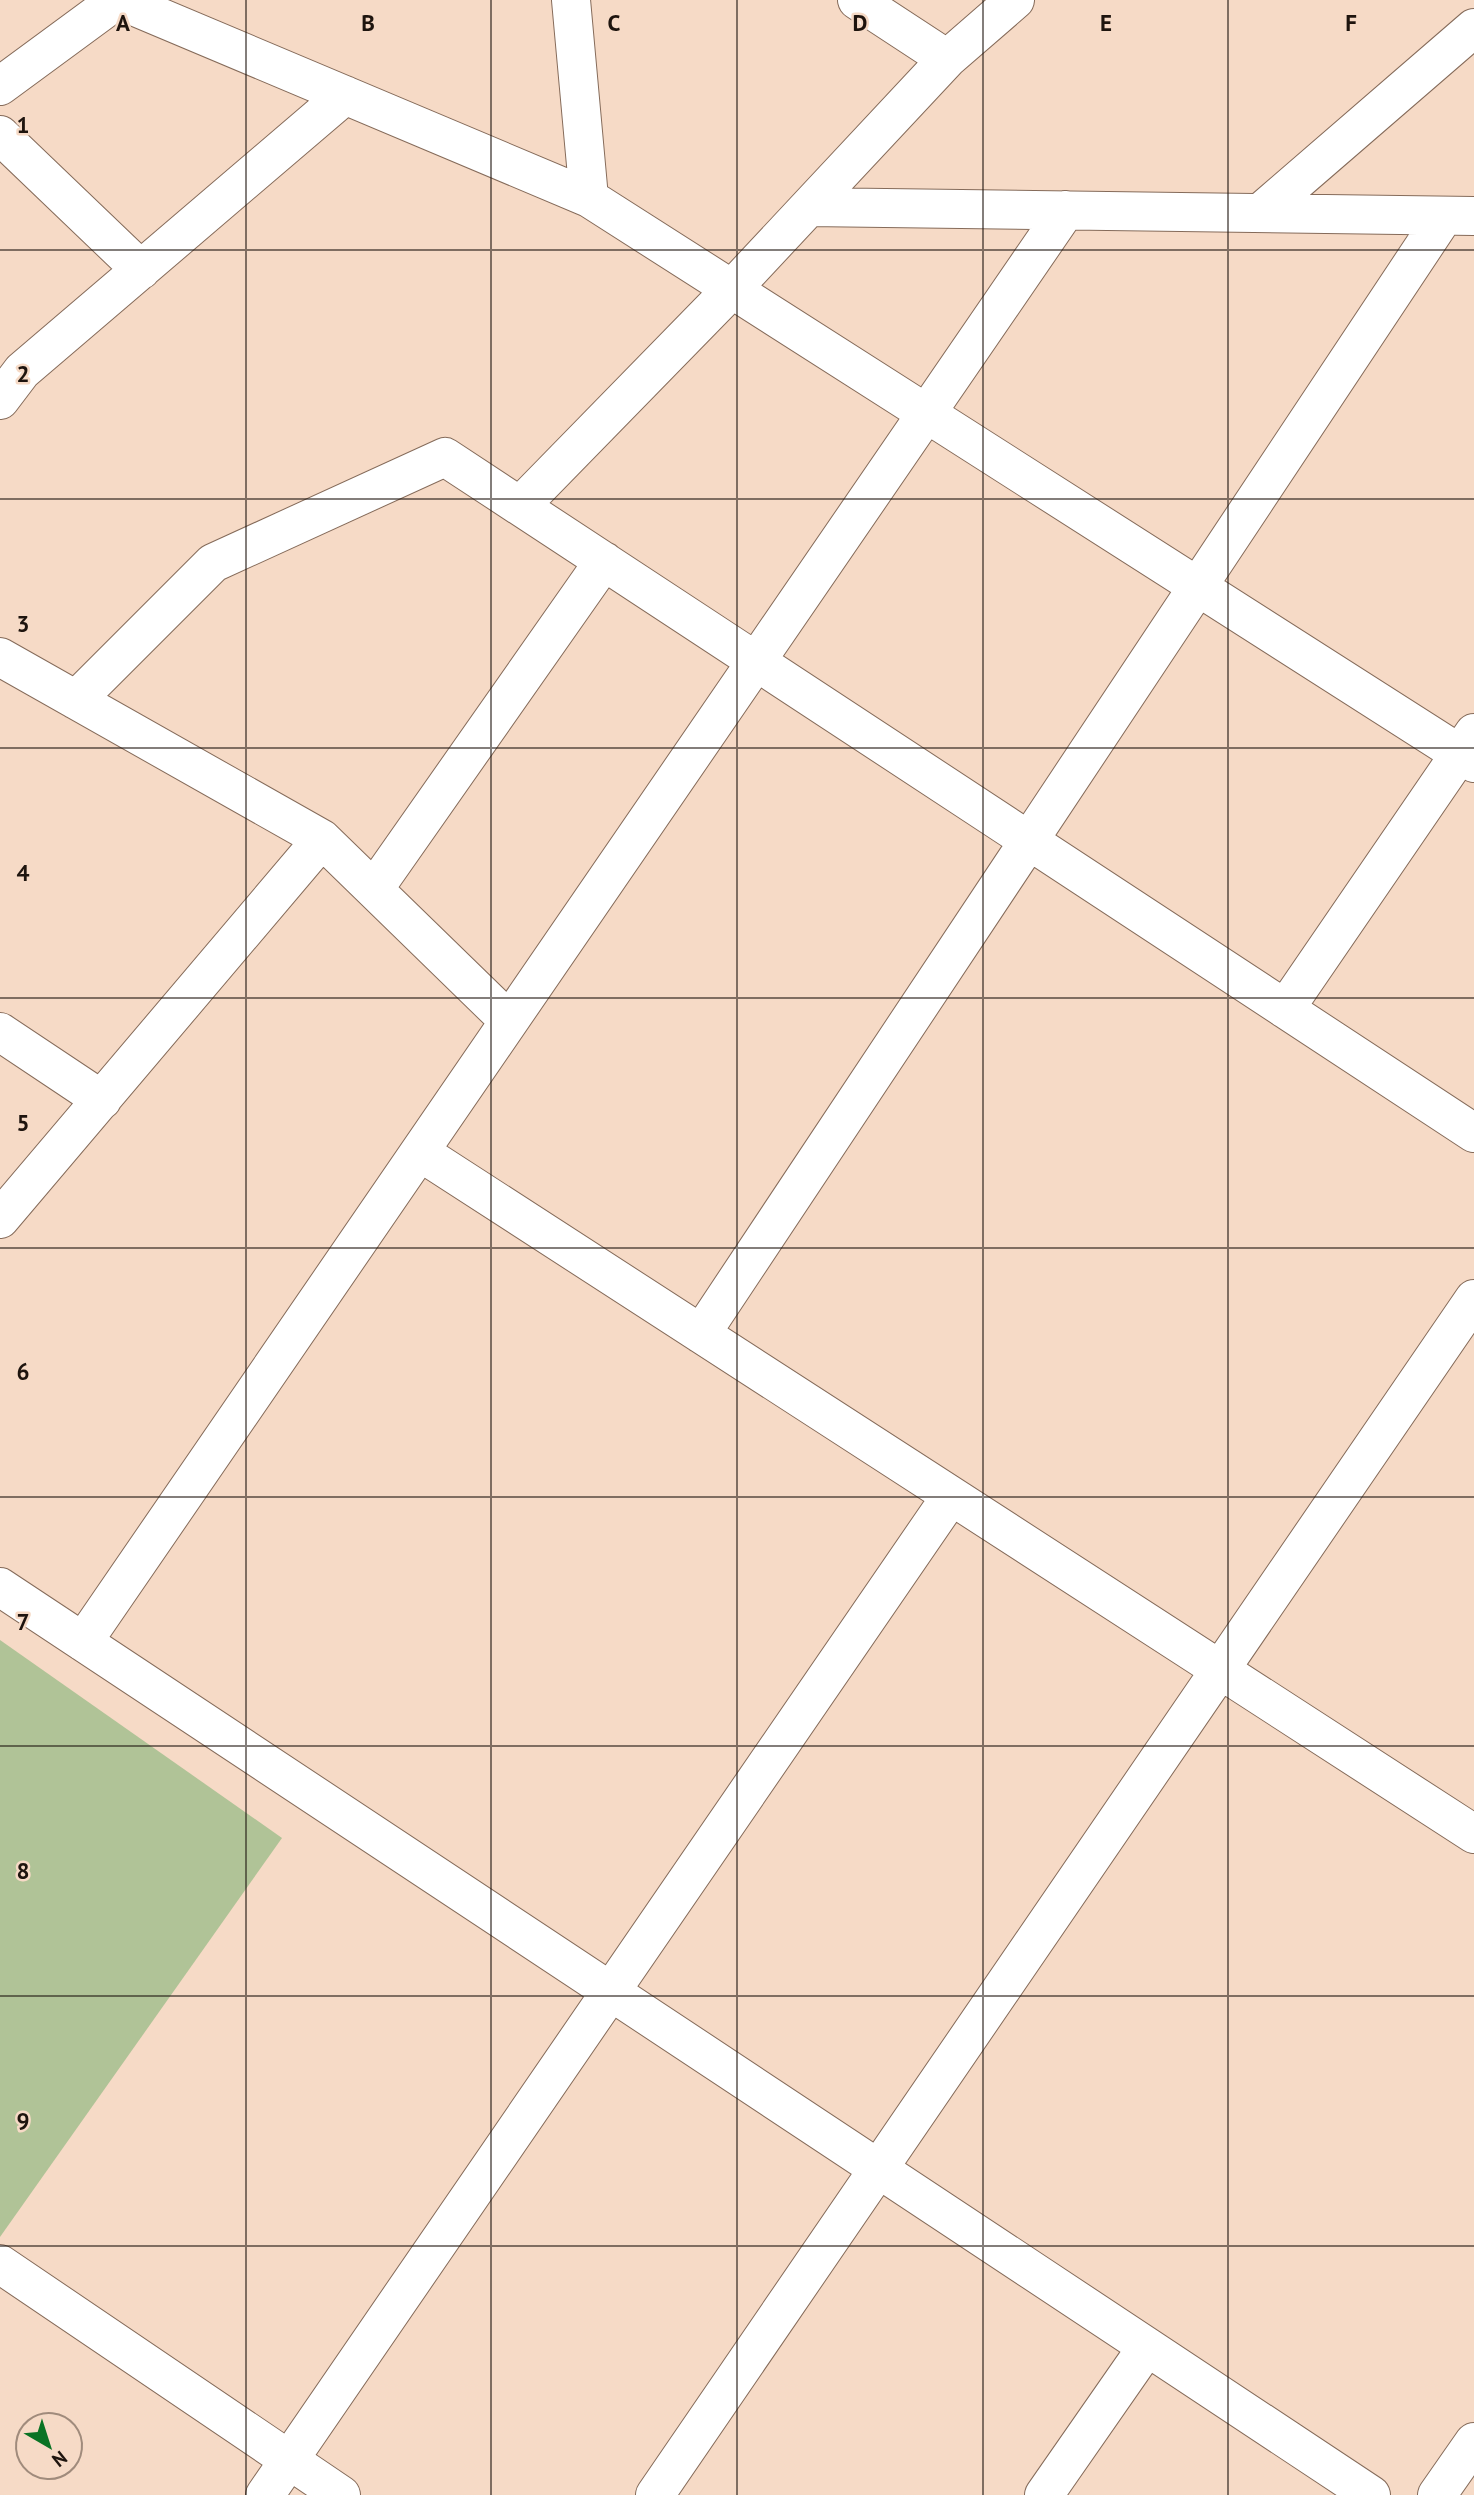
<svg xmlns="http://www.w3.org/2000/svg" width="1474" height="2495" font-family="'PT Sans',sans-serif">
  <rect width="100%" height="100%" fill="#f6dac6"/>
  <path fill="#b0c397" d="M0 1640 282 1838 0 2237Z"/>
  <g fill="none" stroke-linecap="round" stroke-linejoin="round">
    <g stroke="#856b5a" stroke-width="40">
      <path id="minor" d="M119 0 589 198 1474 763
        M571 0 589 198
        M857 0 947 59
        M0 86 117 0
        M0 135 141 270
        M809 207 1474 216
        M1260 213 1474 28
        M0 400 22 371 345 95
        M520 506 732 289 947 59 1015 0
        M0 657 322 839 509 1021
        M76 700 213 563 445 457 1474 1133
        M374 889 604 561
        M1285 1009 1474 733
        M0 1032 102 1100
        M420 1152 1474 1834
        M0 1219 322 839
        M701 1334 1444 216
        M0 1587 1371 2495
        M83 1642 1066 210
        M0 2264 341 2495
        M265 2495 951 1496
        M655 2495 1474 1299
        M1044 2495 1147 2347
        M1437 2495 1474 2442"/>
    </g>
    <use href="#minor" stroke="#fff" stroke-width="38"/>
  </g>
  <path fill="none" stroke="#1e140e" stroke-width="2" stroke-opacity="0.55" d="M246 0V2495M491 0V2495M737 0V2495M983 0V2495M1228 0V2495M0 250H1474M0 499H1474M0 748H1474M0 998H1474M0 1248H1474M0 1497H1474M0 1746H1474M0 1996H1474M0 2246H1474"/>
  <g font-size="23" text-anchor="middle" font-weight="bold" fill="#1e140e" stroke="#f6dac6" stroke-width="5" stroke-linejoin="round" paint-order="stroke">
    <text x="123" y="31">A</text>
    <text x="368" y="31">B</text>
    <text x="614" y="31">C</text>
    <text x="860" y="31">D</text>
    <text x="1106" y="31">E</text>
    <text x="1351" y="31">F</text>
    <text x="23" y="133">1</text>
    <text x="23" y="382">2</text>
    <text x="23" y="632">3</text>
    <text x="23" y="881">4</text>
    <text x="23" y="1131">5</text>
    <text x="23" y="1380">6</text>
    <text x="23" y="1630">7</text>
    <text x="23" y="1879">8</text>
    <text x="23" y="2129">9</text>
  </g>
  <g transform="translate(49 2446) rotate(141)"><circle r="33" fill="#f6dac6" stroke="#a08b7c" stroke-width="2"/>
  <path d="M0-5L12 26L0 18L-12 26Z" fill="#0a7324"/>
  <text y="-10" font-size="19" font-weight="bold" text-anchor="middle" fill="#1e140e">N</text>
  </g>
</svg>
